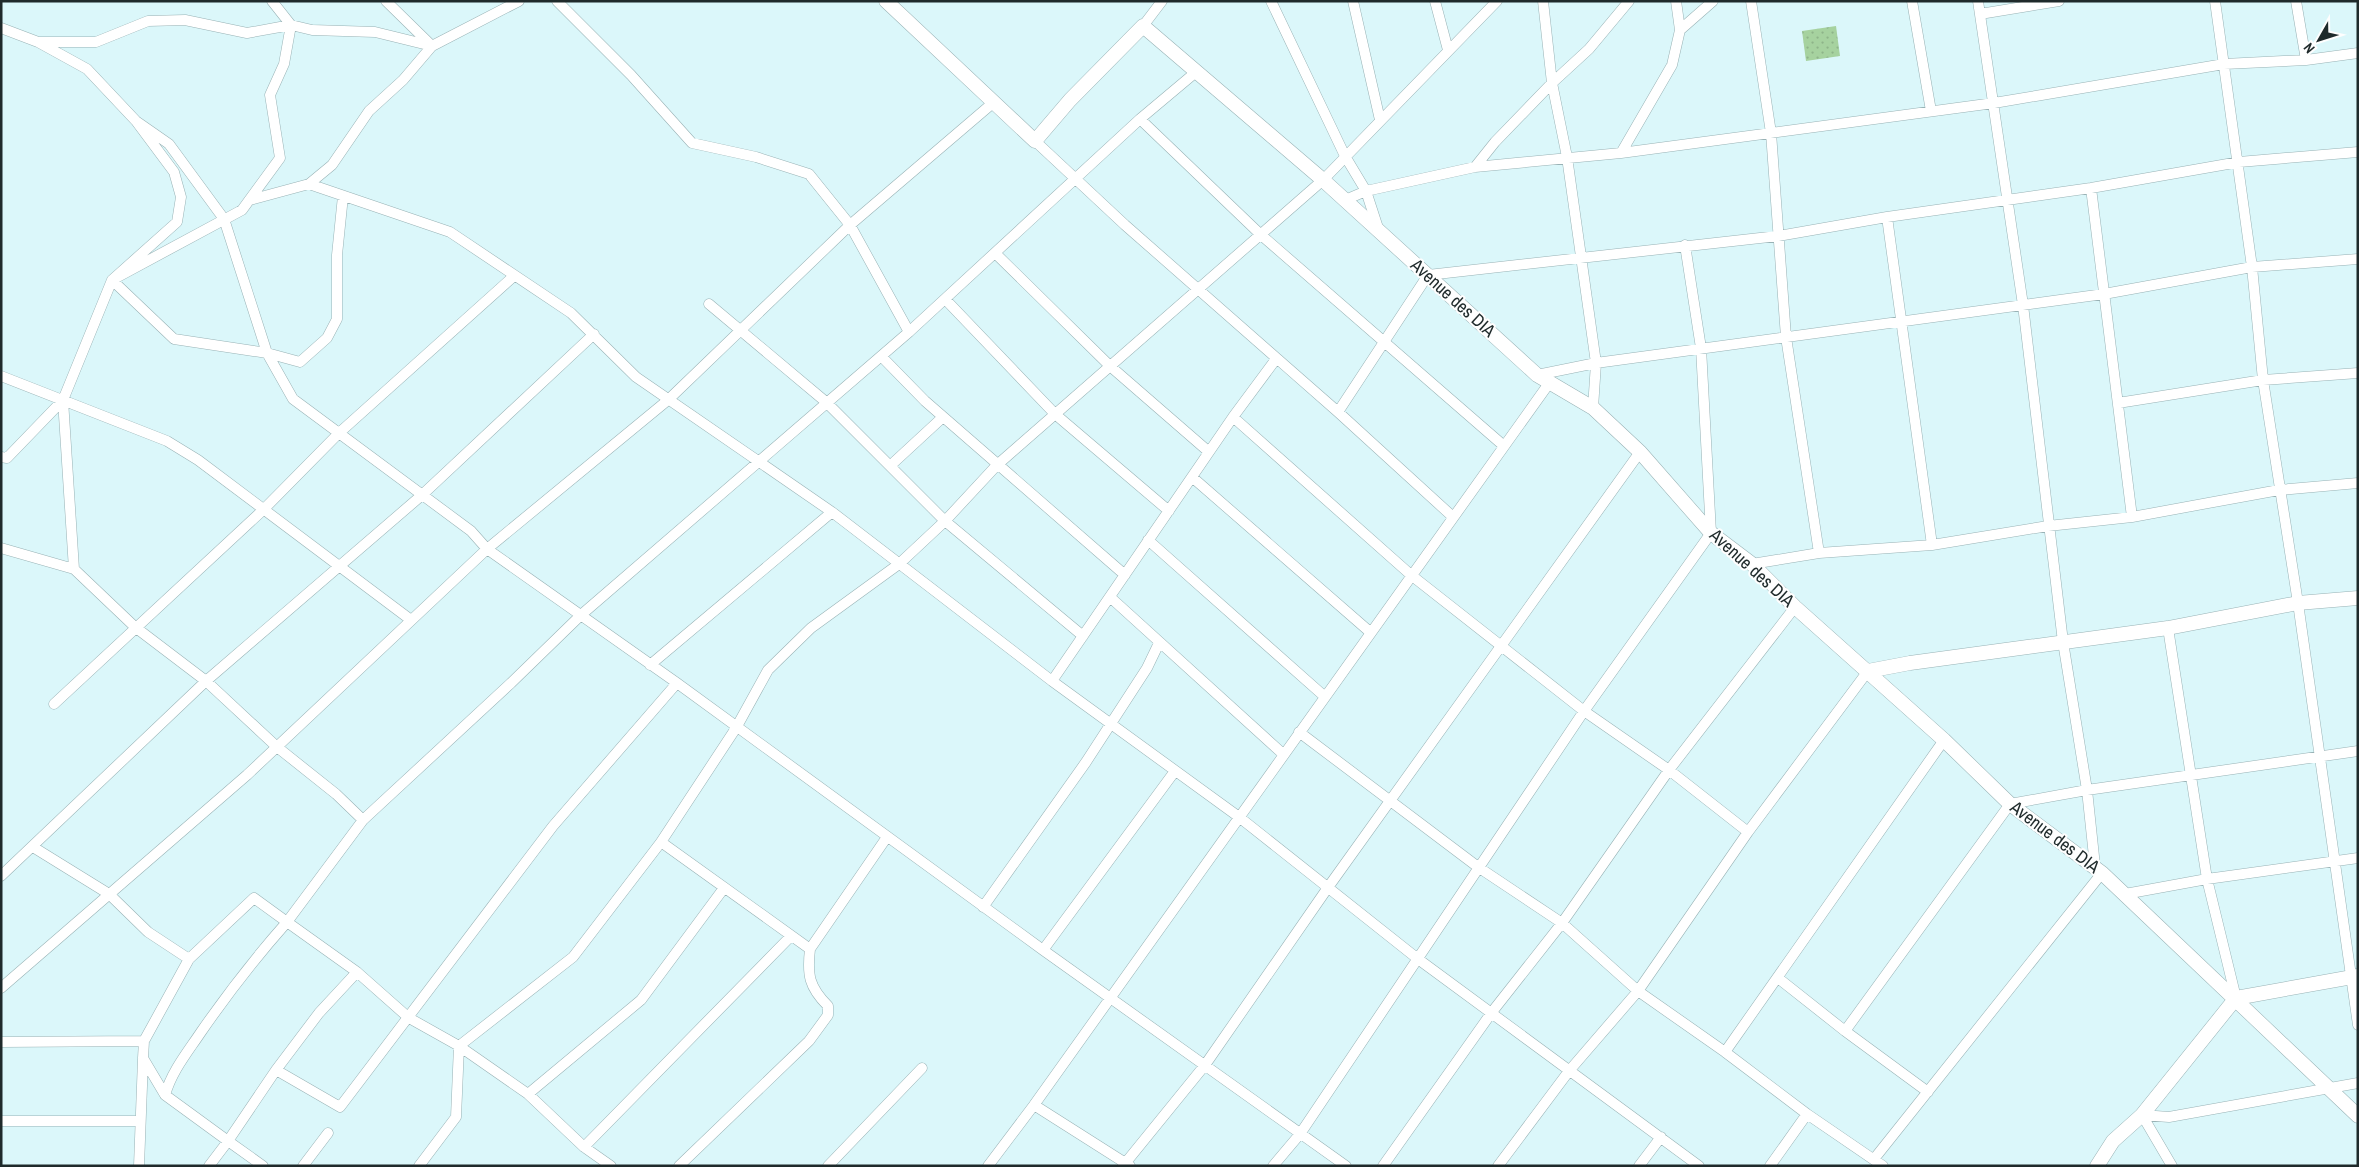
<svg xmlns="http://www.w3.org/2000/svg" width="2359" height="1167" font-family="'Archivo Narrow',sans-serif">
  <defs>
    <pattern id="park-dots" width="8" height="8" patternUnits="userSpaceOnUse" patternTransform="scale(1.25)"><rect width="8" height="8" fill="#a6d29f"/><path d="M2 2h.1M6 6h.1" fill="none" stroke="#8eb489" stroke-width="1.8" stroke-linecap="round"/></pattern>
  </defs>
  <rect width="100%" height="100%" fill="#dbf7fa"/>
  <path fill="url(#park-dots)" d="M1836 26 1840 56 1806 61 1802 31Z"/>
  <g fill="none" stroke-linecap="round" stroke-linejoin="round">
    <g stroke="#98b2b5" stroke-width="11">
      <path id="street" d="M557 1 631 75 692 143 756 157 809 174 850 225 909 332
        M1271 1 1345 156 1366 191 1379 231
        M1353 1 1380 120
        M1435 1 1448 50
        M1543 1 1552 83 1567 157 1596 363 2104 294 2252 267 2358 259
        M1676 1 1680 30
        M1751 1 1771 133 1786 337 1819 553
        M1912 1 1931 111
        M1978 1 2023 305 2063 642 2087 790 2095 866
        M2215 1 2252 267 2263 380 2298 603 2358 1025
        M2296 1 2306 60
        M1980 14 2059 1
        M1143 26 1162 1
        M1 28 38 42H96L148 21 185 20 247 33 291 25 312 30 375 32 432 46 386 1
        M38 42 87 69 136 121 169 144 224 219 267 353 174 339 112 280 177 222 181 197 174 172 136 121
        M1140 119 1260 234 1504 446
        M1035 141 1125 225 1338 412 1453 517
        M1621 153 1672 65 1680 30 1713 1
        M1475 167 1495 142 1552 83 1589 49 1629 1
        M309 184 450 232 571 313 636 377 832 512 1052 681 1239 817 1418 959 1699 1166
        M2091 188 2132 517
        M343 196 337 255V319L327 338 300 362 267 353 293 399 471 531 487 549 677 683 1043 950 1346 1166
        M250 200 309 184 332 165 369 111 403 80 432 46 519 1
        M1345 200 1366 191 1475 167 1621 153 1994 103 2224 64 2306 60 2358 53
        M1887 217 1932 545
        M995 253 1110 366 1209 452
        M945 299 1055 414 1169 511
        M709 304 826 402 945 521 1083 636
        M881 356 925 401 1125 575
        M1537 375 1596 363 1593 408
        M1 376 167 441 198 460 411 620
        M2118 403 2263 380 2358 373
        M1338 412 1428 275 1778 236 1887 217 2091 188 2239 162 2358 152
        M1233 417 1411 575 1584 711 1669 770 1748 832
        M1 457 7 458 63 400
        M891 465 943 417
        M1192 477 1370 632
        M1148 540 1324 696
        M1 548 74 569 135 627 206 681 277 747 336 794 363 820 287 922 357 972 409 1018 459 1046 528 1094 584 1147 611 1166
        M1752 564 1819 553 1932 545 2048 526 2132 517 2279 490 2358 483
        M74 569 63 400 112 280 242 210 280 158 270 95 284 64 291 25 272 1
        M1110 597 1283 754
        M2168 628 2207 879 2236 998
        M650 665 832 512
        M1052 681 1233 417 1276 359
        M54 704 263 510 339 433 514 276
        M1299 732 1478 867 1562 923 1638 991 1725 1052 1807 1114 1883 1166
        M363 820 511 683 581 615 909 332 1140 119 1196 72
        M661 842 810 949 887 837
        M33 847 109 894 148 932 189 959 254 898 287 922C256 957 228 993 201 1032 187 1053 172 1071 165 1095L228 1141 276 1070 340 1107 553 826 677 683
        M1 876 206 681 422 495 594 334
        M2125 894 2207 879 2358 858
        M983 907 1086 762 1147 668 1159 643
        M1043 950 1175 771
        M1778 978 1845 1031 1928 1092
        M1 988 247 775 487 549 668 400 850 225 994 102
        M1845 1031 2010 804 2087 790 2358 751
        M1 1042 144 1041
        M1725 1052 1944 740
        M276 1070 319 1013 357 972
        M528 1094 641 1000 724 888
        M165 1095 143 1058 144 1041 189 959
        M1034 1105 1130 1166
        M2142 1115 2169 1117 2358 1083
        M2142 1115 2172 1166
        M1 1121H139
        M584 1147 791 936
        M1874 1159 2102 873
        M139 1166 143 1059
        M209 1166 228 1141 263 1166
        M303 1166 328 1133
        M419 1166 456 1117 459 1046 573 957 661 842 736 728 768 670 811 628 899 564 945 521 997 465 1323 180 1497 1
        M679 1166 809 1041 828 1015V1006C809 987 807 975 810 949
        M828 1166 922 1068
        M988 1166 1034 1105 1550 382
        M1123 1166 1205 1065 1329 886 1640 452
        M1273 1166 1300 1134 1584 711 1711 533 1701 348 1685 245
        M1383 1166 1492 1012 1562 923 1669 770 1795 607
        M1498 1166 1569 1071 1638 991 1748 832 1868 671
        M1639 1166 1661 1137
        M1770 1166 1807 1114"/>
    </g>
    <g stroke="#98b2b5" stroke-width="15">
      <path id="secondary" d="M886 1 1035 141 1070 100 1143 26 1323 180 1537 375 1593 408 1640 452 1711 533 1752 564 1795 607 1944 740 2010 804 2102 873 2358 1116
        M1868 671 1910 663 2168 628 2298 603 2358 598
        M2097 1166 2113 1141 2142 1115 2236 998 2358 976"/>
    </g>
    <use href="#street" stroke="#fff" stroke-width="10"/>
    <use href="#secondary" stroke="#fff" stroke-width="14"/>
  </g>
  <g text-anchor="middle" stroke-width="4" stroke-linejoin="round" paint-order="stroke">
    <g font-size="18" fill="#1f2a2b" stroke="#fefefe">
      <text transform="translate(1453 298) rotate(42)" y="6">Avenue des DIA</text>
      <text transform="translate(1752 568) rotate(42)" y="6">Avenue des DIA</text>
      <text transform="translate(2055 837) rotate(37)" y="6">Avenue des DIA</text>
    </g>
  </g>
  <rect width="2359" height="1167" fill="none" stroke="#1f2a2b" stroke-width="5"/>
  <g transform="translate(2319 40) rotate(231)" stroke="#fefefe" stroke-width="4" paint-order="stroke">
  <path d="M0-4L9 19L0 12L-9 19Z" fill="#1f2a2b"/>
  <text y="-8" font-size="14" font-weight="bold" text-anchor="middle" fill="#1f2a2b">N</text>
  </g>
</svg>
